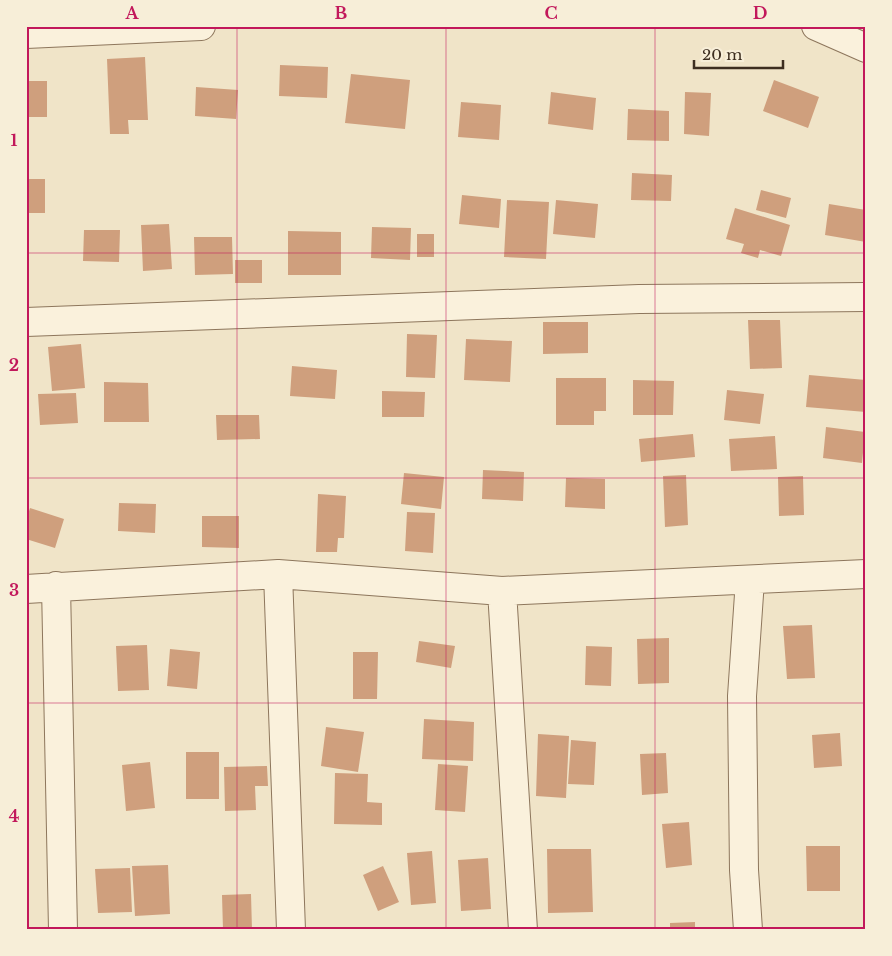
<svg xmlns="http://www.w3.org/2000/svg" width="892" height="956" font-family="'Libre Baskerville',serif">
  <rect width="100%" height="100%" fill="#f0e4c8"/>
  <path fill="#cf9f7d" d="M145 57 148 120H128L129 134H110L107 59Z
    M280 65 328 67 327 98 279 96Z
    M351 74 410 80 405 129 345 123Z
    M774 80 819 97 808 128 763 111Z
    M26 81H47V117H26Z
    M196 87 238 90 236 119 195 116Z
    M551 92 596 98 593 130 548 124Z
    M685 92 711 93 709 136 684 134Z
    M461 102 501 105 499 140 458 137Z
    M628 109 669 111V141L627 140Z
    M632 173 672 175 671 201 631 200Z
    M26 179H45V213H26Z
    M761 190 791 198 786 218 756 210Z
    M462 195 501 199 499 228 459 224Z
    M507 200 549 202 546 259 504 257Z
    M556 200 598 204 595 238 553 234Z
    M829 204 866 210V242L825 235Z
    M735 208 790 225 781 256 760 250 758 258 741 253 744 244 726 239Z
    M169 224 172 269 143 271 141 225Z
    M372 227 411 228 410 260 371 258Z
    M84 230H120L119 262 83 261Z
    M288 231 341 232V275H288Z
    M417 234H434V257H417Z
    M194 237H232L233 274 195 275Z
    M235 260H262V283H235Z
    M748 320H780L782 368 750 369Z
    M543 322H588V353L543 354Z
    M407 334 437 335 435 378 406 377Z
    M466 339 512 341 510 382 464 380Z
    M81 344 85 388 52 391 48 347Z
    M292 366 337 370 335 399 290 396Z
    M809 375 866 380V412L806 407Z
    M556 378H606V411H594V425H556Z
    M633 380 674 381 673 415H633Z
    M104 382 148 383 149 422H104Z
    M727 390 764 394 760 424 724 420Z
    M382 391 425 392 424 417H382Z
    M76 393 78 423 40 425 38 394Z
    M216 415H259L260 439 217 440Z
    M826 427 865 432 862 463 823 458Z
    M693 434 695 457 641 462 639 439Z
    M775 436 777 469 731 471 729 439Z
    M483 470 524 472 523 501 482 499Z
    M404 473 444 477 441 509 401 504Z
    M686 475 688 525 665 527 663 476Z
    M803 476 804 515 779 516 778 477Z
    M566 478 605 479V509L565 507Z
    M318 494 346 496 344 538H338L337 552H316Z
    M119 503 156 504 155 533 118 531Z
    M30 508 64 519 55 548 26 539V521Z
    M407 512 435 513 433 553 405 551Z
    M202 516H239V548L202 547Z
    M812 625 815 678 787 679 783 626Z
    M669 638V683L638 684 637 639Z
    M419 641 455 646 451 668 416 662Z
    M147 645 149 690 118 691 116 646Z
    M586 646 612 647 611 686 585 685Z
    M170 649 200 652 197 689 167 686Z
    M353 652H378L377 699H353Z
    M424 719 474 722 473 761 422 759Z
    M326 727 364 732 358 772 321 766Z
    M840 733 842 766 814 768 812 735Z
    M538 734 569 736 566 798 536 796Z
    M571 740 596 742 594 785 568 784Z
    M186 752H219V799H186Z
    M666 753 668 793 642 795 640 754Z
    M150 762 155 808 126 811 122 765Z
    M438 764 468 766 465 812 435 810Z
    M267 766 268 786H255L256 810 225 811 224 767Z
    M335 773 368 774 367 802 382 803V825L334 824Z
    M689 822 692 865 666 868 662 824Z
    M806 846H840V891H807Z
    M547 849H591L593 912 548 913Z
    M432 851 436 903 411 905 407 853Z
    M488 858 491 909 461 911 458 860Z
    M168 865 170 914 135 916 132 866Z
    M383 866 399 902 378 911 363 875Z
    M130 868 132 912 98 913 95 869Z
    M251 894 252 930H223L222 895Z
    M695 922V930H670V923Z"/>
  <g fill="none" stroke-linecap="round" stroke-linejoin="round">
    <g stroke="#8d765c" stroke-width="30">
      <path id="street" d="M816 26 866 48
        M26 34 201 26
        M26 322 639 299 866 297
        M278 574 291 930
        M56 586 63 930
        M26 589 278 574 502 591 866 574
        M502 591 523 930
        M748 930 744 870 742 696 750 580"/>
    </g>
    <use href="#street" stroke="#faf1dc" stroke-width="28"/>
  </g>
  <path fill="none" stroke="#c2185b" stroke-width="1" stroke-opacity="0.55" d="M237 26V930M446 26V930M655 26V930M26 253H866M26 478H866M26 703H866"/>
  <rect width="892" height="956" fill="none" stroke="#f7eed8" stroke-width="55"/>
  <path d="M694 60v8h89v-8" fill="none" stroke="#3d2e20" stroke-width="2.5"/>
  <text x="702" y="60" font-size="15" fill="#3d2e20" stroke="#f7eed8" stroke-width="4" paint-order="stroke">20 m</text>
  <rect x="28" y="28" width="836" height="900" fill="none" stroke="#c2185b" stroke-width="2"/>
  <g font-size="16" text-anchor="middle" font-weight="bold" fill="#c2185b">
    <text x="132" y="19">A</text>
    <text x="341" y="19">B</text>
    <text x="551" y="19">C</text>
    <text x="760" y="19">D</text>
    <text x="14" y="146">1</text>
    <text x="14" y="371">2</text>
    <text x="14" y="596">3</text>
    <text x="14" y="822">4</text>
  </g>
</svg>
